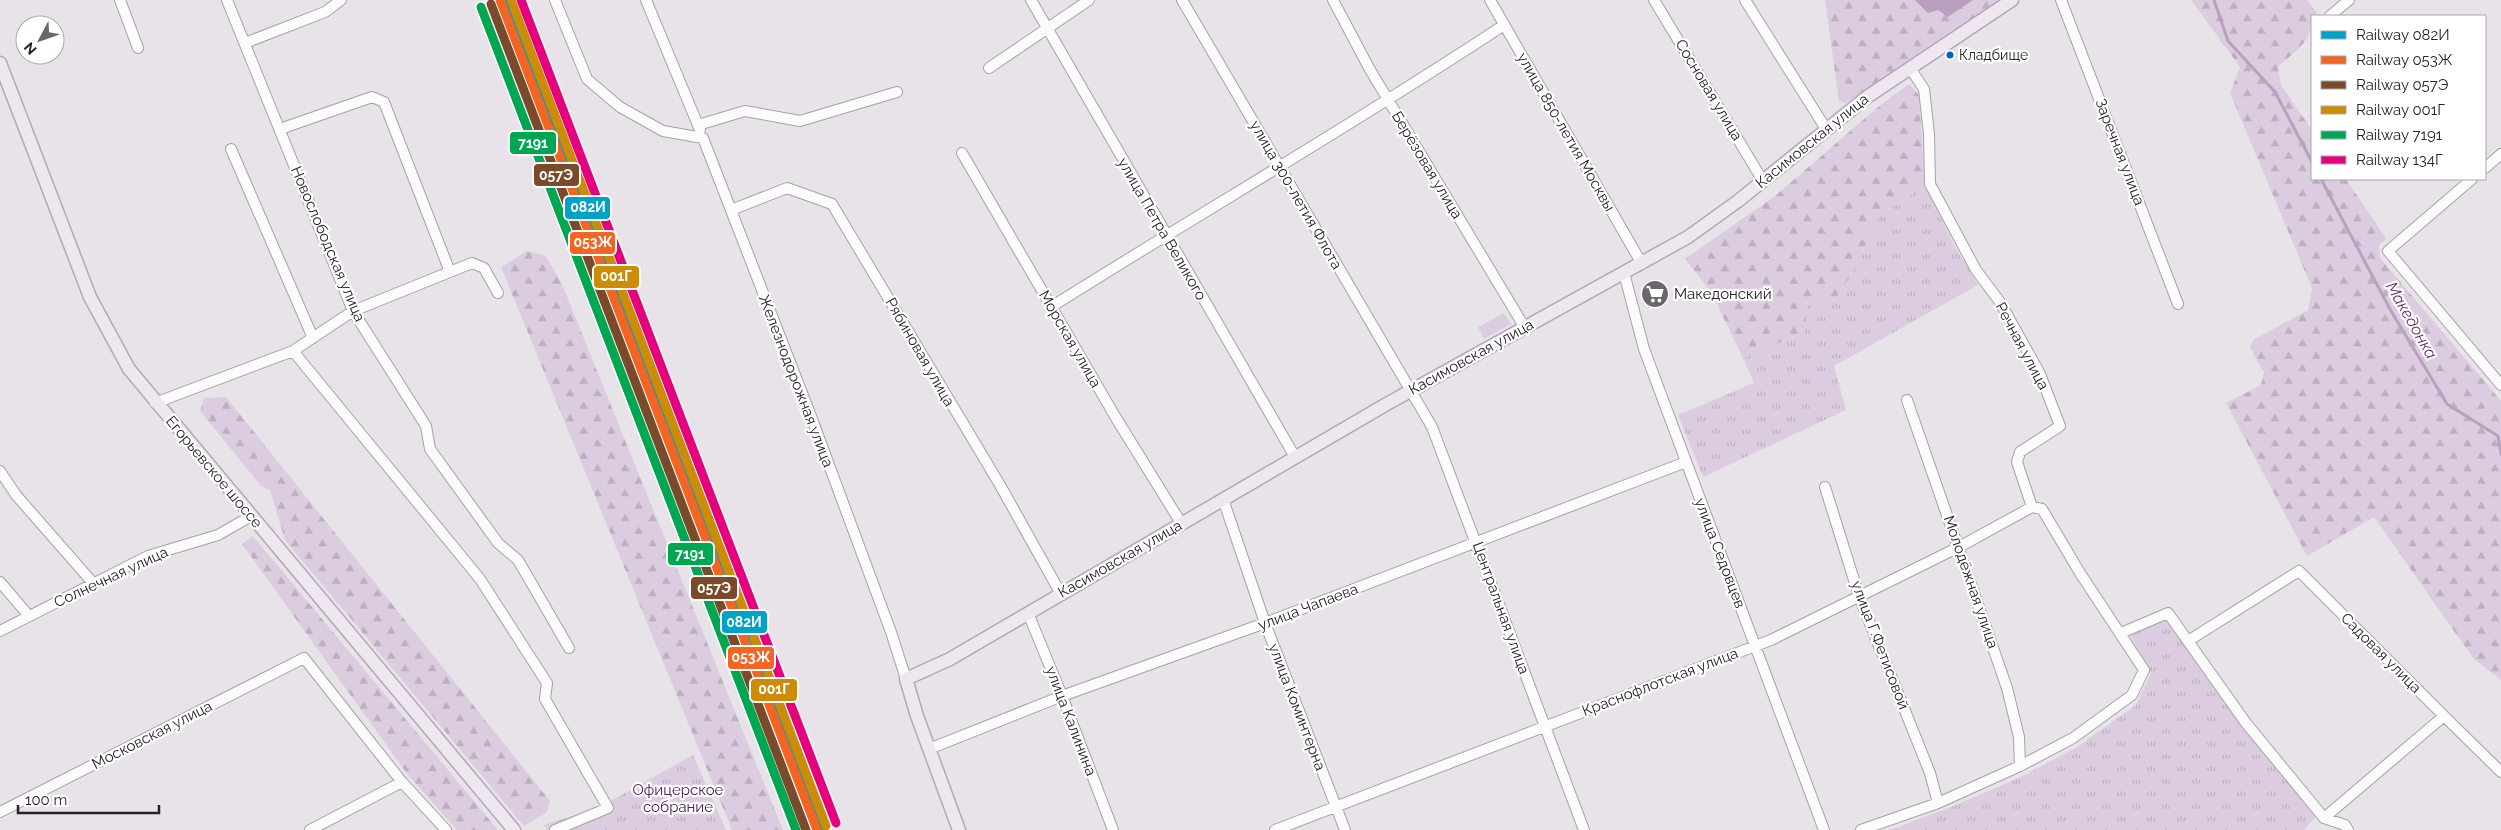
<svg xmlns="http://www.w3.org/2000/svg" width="2501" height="830" font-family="Raleway,sans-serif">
  <defs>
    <pattern id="grass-tufts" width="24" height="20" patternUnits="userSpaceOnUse" patternTransform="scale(1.25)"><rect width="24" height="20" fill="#dbcddf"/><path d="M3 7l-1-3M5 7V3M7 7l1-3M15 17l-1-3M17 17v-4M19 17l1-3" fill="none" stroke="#bcb0bf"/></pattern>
    <pattern id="forest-firs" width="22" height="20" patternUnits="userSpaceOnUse" patternTransform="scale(1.25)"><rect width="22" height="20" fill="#dbcddf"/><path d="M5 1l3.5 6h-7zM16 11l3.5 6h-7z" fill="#bcb0bf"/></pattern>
  </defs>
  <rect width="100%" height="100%" fill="#e8e3e9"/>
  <path fill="url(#grass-tufts)" d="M1925 185 1955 247 1978 285 1834 366 1846 410 1703 477 1678 415 1754 383 1743 358 1805 332 1808 298 1833 302 1852 274 1879 216Z
    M2166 620 2224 702 2315 817 2304 830H1890L1956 805 2021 777 2077 747 2136 705 2151 673 2130 635Z
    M693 755 726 830H548L543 825 598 808Z"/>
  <path fill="url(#forest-firs)" d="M1825 0H2002L1846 103 1839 101Z
    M2191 0H2307L2317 13 2316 16H2312C2312 43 2296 50 2278 67L2281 85 2312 130V179H2346L2386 238 2379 246 2380 258 2501 401V680L2473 658 2374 517 2307 556 2226 403 2261 385 2264 372 2250 348 2253 340 2308 310 2312 288 2230 93 2240 67Z
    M1909 84 1919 95 1925 185 1879 216 1852 274 1833 302 1808 299 1805 332 1743 358 1711 292 1685 259 1775 196 1878 107Z
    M527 251 546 256 561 282 783 830H732L501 267Z
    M226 397 550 801 547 812 524 826 285 540 270 490 261 486 200 411 204 398Z
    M253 536 498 830H457L408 775 242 544Z"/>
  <path fill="#dbcddf" d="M1504 313 1511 324 1484 339 1478 327Z"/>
  <path fill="#baa0c0" d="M1915 0H1973L1948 17 1938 10 1928 13Z"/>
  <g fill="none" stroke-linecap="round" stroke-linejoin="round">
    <path stroke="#baa0c0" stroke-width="3" d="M2214 0 2228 41 2275 92 2312 162
      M2321 179 2391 311 2447 404 2498 436 2501 454"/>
    <g stroke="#a5a1a5" stroke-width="12">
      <path id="minor" d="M120 0 138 48
        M227 0 353 311 426 426 430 449 498 543 518 560 569 648
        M555 0 587 79 620 107 663 131 703 138 809 411 891 632 906 679
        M646 0 700 130
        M1031 0 1295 457
        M1182 0 1432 427 1584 830
        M1333 0 1369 68 1525 328
        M1490 0 1642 264
        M1654 0 1763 181
        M1745 0 1826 129
        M2061 0 2178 304
        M2330 16 2349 0
        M245 43 325 12 341 0
        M989 68 1089 0
        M698 125 745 111 800 121 897 92
        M280 129 372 97 384 102 450 272
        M231 149 313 338
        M962 153 1116 418 1181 523
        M2485 168 2501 154
        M2472 179 2388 251 2501 385
        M731 210 787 188 832 204 1000 485 1061 594
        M1624 273 1644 349 1824 830
        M1051 307C1202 212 1356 123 1504 25
        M293 351 480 579 547 683 545 699 608 808 555 830
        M1907 400 2007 688 2019 737 2020 766
        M155 403 293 351 353 311 472 263 484 268 498 293
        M0 471 16 495 93 583
        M1825 487 1859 596 1930 773 1938 803
        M1223 499 1265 623 1345 830
        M0 582 29 616
        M1028 613 1062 696 1113 830
        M0 631 148 556 218 535 251 516
        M2121 633 2168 613 2246 723 2324 818 2345 825 2348 830
        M2188 641 2299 571 2444 716 2324 818
        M2444 716 2501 772
        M929 749 1062 696 1265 623 1686 462
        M0 812 304 658 402 782 446 830
        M310 830 402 782
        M1275 830 1771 640 1959 547 2032 507
        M1861 830 1938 803 2020 766 2073 738 2132 695 2144 670 2080 573 2042 509 2032 507 2017 462 2020 452 2060 426 2040 374 2000 302 1976 270 1930 184 1929 134 1924 89 1910 68"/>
    </g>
    <g stroke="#b4a7b6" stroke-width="15">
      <path id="major" d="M0 63 90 297 129 369 514 830
        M959 830 917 716 906 679 950 659 1385 405 1688 237 1738 201 1867 97 2012 0"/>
    </g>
    <use href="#minor" stroke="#fcfbfc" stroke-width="10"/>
    <use href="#major" stroke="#eee7f0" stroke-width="12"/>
    <g stroke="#fff" stroke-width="12">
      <path id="rail-1" d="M509 0 823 830"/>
    </g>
    <g stroke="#fff" stroke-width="12">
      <path id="rail-2" d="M500 0 817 830"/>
    </g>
    <g stroke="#fff" stroke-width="12">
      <path id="rail-3" d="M491 4 806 830"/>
    </g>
    <g stroke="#fff" stroke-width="12">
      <path id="rail-4" d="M511 0 826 826"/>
    </g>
    <g stroke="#fff" stroke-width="12">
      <path id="rail-5" d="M481 7 796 830"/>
    </g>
    <g stroke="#fff" stroke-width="12">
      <path id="rail-6" d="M521 0 836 823"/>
    </g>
    <use href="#rail-1" stroke="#02a2c6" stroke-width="9"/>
    <use href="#rail-2" stroke="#f26522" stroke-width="9"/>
    <use href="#rail-3" stroke="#7a4b2a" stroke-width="9"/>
    <use href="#rail-4" stroke="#cd8c08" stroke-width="9"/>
    <use href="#rail-5" stroke="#00a651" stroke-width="9"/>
    <use href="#rail-6" stroke="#e5007d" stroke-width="9"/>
  </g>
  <defs>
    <g id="supermarket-disc" transform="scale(1.4375)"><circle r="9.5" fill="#6a666b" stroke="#fff"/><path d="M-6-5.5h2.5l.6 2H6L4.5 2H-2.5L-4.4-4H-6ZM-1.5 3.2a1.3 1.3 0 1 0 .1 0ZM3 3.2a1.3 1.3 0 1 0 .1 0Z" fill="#fff"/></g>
  </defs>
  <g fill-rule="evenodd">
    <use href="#supermarket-disc" x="1655" y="294"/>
  </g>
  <circle fill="#0065bd" stroke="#fff" stroke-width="2" cx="1950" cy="55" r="4.5"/>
  <g text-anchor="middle" stroke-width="4.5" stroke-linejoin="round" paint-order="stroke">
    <g font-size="14" fill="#262227" stroke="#fff" text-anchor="start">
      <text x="1959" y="60">Кладбище</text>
    </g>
    <g font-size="15" fill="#262227" stroke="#fff">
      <text transform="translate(1709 90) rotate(59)" y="5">Сосновая улица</text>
      <text transform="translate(1566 132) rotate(60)" y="5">улица 850-летия Москвы</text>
      <text transform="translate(1812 141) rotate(-39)" y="5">Касимовская улица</text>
      <text transform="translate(2120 152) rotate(69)" y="5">Заречная улица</text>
      <text transform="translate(1427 165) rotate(59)" y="5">Берёзовая улица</text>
      <text transform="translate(1296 195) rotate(60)" y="5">улица 300-летия Флота</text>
      <text transform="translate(1162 229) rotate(60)" y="5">улица Петра Великого</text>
      <text transform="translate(328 244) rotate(67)" y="5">Новослободская улица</text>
      <text transform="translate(1070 339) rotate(60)" y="5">Морская улица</text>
      <text transform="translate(2022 346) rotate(62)" y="5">Речная улица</text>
      <text transform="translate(920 352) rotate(60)" y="5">Рябиновая улица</text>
      <text transform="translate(1471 357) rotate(-29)" y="5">Касимовская улица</text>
      <text transform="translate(796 381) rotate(69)" y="5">Железнодорожная улица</text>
      <text transform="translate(214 472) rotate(50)" y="5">Егорьевское шоссе</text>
      <text transform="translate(1720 553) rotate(69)" y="5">улица Седовцев</text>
      <text transform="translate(1120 559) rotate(-30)" y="5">Касимовская улица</text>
      <text transform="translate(111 577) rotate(-25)" y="5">Солнечная улица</text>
      <text transform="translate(1971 582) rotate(71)" y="5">Молодёжная улица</text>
      <text transform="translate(1308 607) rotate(-21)" y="5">улица Чапаева</text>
      <text transform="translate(1501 608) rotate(70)" y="5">Центральная улица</text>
      <text transform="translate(1880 645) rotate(69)" y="5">улица Г.Фетисовой</text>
      <text transform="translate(2381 653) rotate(45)" y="5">Садовая улица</text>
      <text transform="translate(1660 682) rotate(-21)" y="5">Краснофлотская улица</text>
      <text transform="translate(1297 707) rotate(69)" y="5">улица Коминтерна</text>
      <text transform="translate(1071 721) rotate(69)" y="5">улица Калинина</text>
      <text transform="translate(152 735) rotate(-27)" y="5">Московская улица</text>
    </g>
    <g font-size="15" fill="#262227" stroke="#fff" text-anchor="start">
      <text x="1674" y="299">Македонский</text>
    </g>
    <g font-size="15" fill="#4d2156" stroke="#fff">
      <text x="678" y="795">Офицерское<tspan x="678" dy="17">собрание</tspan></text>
    </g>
    <g font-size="16" font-style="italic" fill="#603369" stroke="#fff">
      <text transform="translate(2412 320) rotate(60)" y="6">Македонка</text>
    </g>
  </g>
  <g stroke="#fff" stroke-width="2">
    <rect x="509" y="131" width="48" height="24" rx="5" fill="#00a651"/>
    <rect x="533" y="163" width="47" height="24" rx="5" fill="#7a4b2a"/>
    <rect x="564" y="196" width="47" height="24" rx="5" fill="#02a2c6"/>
    <rect x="569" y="231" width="47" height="24" rx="5" fill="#f26522"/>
    <rect x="593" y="265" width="47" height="24" rx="5" fill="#cd8c08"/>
    <rect x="667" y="542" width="47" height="24" rx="5" fill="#00a651"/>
    <rect x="690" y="576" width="48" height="24" rx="5" fill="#7a4b2a"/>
    <rect x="721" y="610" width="47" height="24" rx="5" fill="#02a2c6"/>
    <rect x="727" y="646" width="48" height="24" rx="5" fill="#f26522"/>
    <rect x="750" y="678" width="48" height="24" rx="5" fill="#cd8c08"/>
  </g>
  <g font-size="14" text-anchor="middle" font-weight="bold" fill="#fff">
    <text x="533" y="148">7191</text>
    <text x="556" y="180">057Э</text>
    <text x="588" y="212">082И</text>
    <text x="593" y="247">053Ж</text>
    <text x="616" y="281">001Г</text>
    <text x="690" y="559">7191</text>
    <text x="714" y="593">057Э</text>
    <text x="744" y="627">082И</text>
    <text x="751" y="662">053Ж</text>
    <text x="774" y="694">001Г</text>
  </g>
  <rect x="2311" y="15" width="175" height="165" fill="#ffffff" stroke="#a8a7a9"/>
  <rect x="2321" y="31" width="25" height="8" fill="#02a2c6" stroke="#a8a7a9"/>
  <text x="2356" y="40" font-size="15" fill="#262227">Railway 082И</text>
  <rect x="2321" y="56" width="25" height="8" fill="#f26522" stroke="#a8a7a9"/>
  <text x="2356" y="65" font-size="15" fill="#262227">Railway 053Ж</text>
  <rect x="2321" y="81" width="25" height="8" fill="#7a4b2a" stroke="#a8a7a9"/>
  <text x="2356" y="90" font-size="15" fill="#262227">Railway 057Э</text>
  <rect x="2321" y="106" width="25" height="8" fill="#cd8c08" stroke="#a8a7a9"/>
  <text x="2356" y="115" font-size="15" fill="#262227">Railway 001Г</text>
  <rect x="2321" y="131" width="25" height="8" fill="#00a651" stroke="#a8a7a9"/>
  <text x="2356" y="140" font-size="15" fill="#262227">Railway 7191</text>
  <rect x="2321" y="156" width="25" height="8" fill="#e5007d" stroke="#a8a7a9"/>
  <text x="2356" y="165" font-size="15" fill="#262227">Railway 134Г</text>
  <g transform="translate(40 40) rotate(229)"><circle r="24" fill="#ffffff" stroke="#a8a7a9"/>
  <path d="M0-4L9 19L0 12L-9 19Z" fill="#6a666b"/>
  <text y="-8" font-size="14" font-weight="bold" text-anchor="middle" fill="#262227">N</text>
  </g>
  <path d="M18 805v8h141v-8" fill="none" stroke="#262227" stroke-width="2.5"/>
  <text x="25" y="805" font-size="15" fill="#262227" stroke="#ffffff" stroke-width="4" paint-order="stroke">100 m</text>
</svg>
